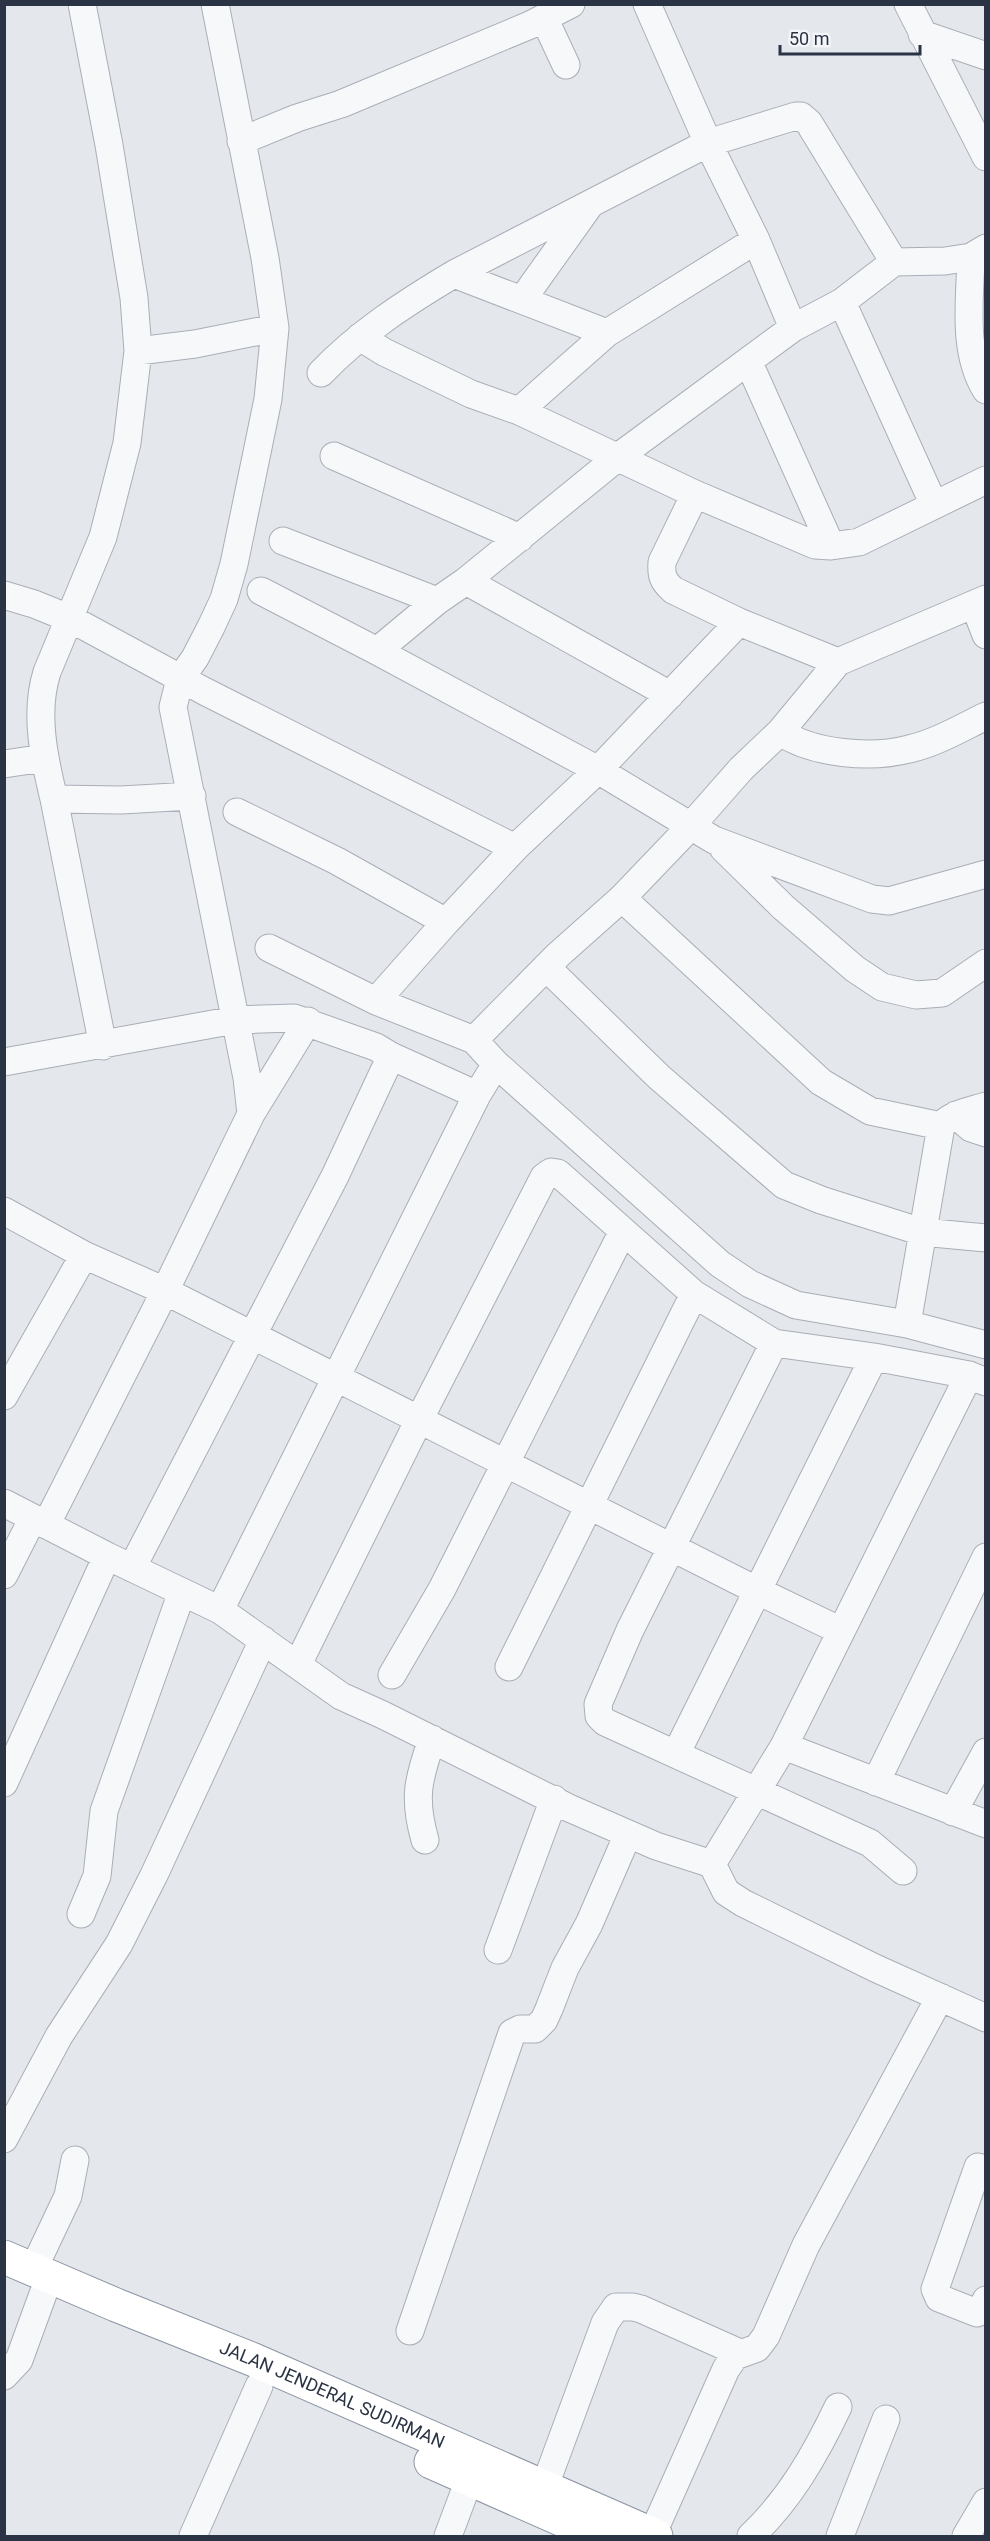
<svg xmlns="http://www.w3.org/2000/svg" width="990" height="2541" font-family="Roboto,sans-serif">
  <rect width="100%" height="100%" fill="#e4e7ec"/>
  <g fill="none" stroke-linecap="round" stroke-linejoin="round">
    <g stroke="#a9aeb7" stroke-width="29">
      <path id="minor" d="M82 4 109 145 134 298 138 351 127 443 103 537 47 672C34 713 44 758 54 799L103 1046
        M647 4 708 143 756 240 793 328
        M908 4 986 157
        M544 18 566 65
        M922 34 986 56
        M241 141 297 118 341 104 530 25 571 4
        M971 257C970 300 962 351 986 390
        M454 274 607 333
        M522 300 589 206
        M842 302 934 505
        M360 337 384 352 471 394 519 411 695 494 815 545 831 546 859 542 986 480
        M138 351 195 344 275 328
        M749 363 831 546
        M321 373C359 333 407 302 454 274L708 143 796 116H801L809 123 894 262
        M519 411 607 333 756 240
        M334 456 520 538
        M695 494 662 562C661 576 663 581 673 590L739 622 838 662
        M283 541 437 601 466 581 618 457 793 328 842 302 894 262 945 261 971 257 986 248
        M466 581 670 695
        M261 591 377 651 598 770 714 840 872 899 889 901 986 874
        M4 595 34 604 71 619 204 691 515 848
        M974 604 986 635
        M377 651 437 601
        M780 732C813 754 871 759 909 749 936 743 961 728 986 716
        M4 764 44 758
        M54 799 121 800 192 796
        M237 812 337 861 446 922
        M723 848 783 907 855 969 882 987 916 995 942 993 986 963
        M622 898 821 1082 870 1111 941 1126
        M269 948 376 1001 474 1040 496 1064 720 1264 750 1284 796 1305 907 1324
        M546 967 659 1077 784 1185 821 1200 922 1232 986 1238
        M376 1001 446 922 515 848 598 770 739 622
        M474 1040 558 955 622 898 690 827 741 769 780 732 838 662 986 599
        M4 1062 235 1020 294 1018 376 1047 391 1056 477 1095
        M986 1106C970 1111 951 1114 941 1126L907 1324 986 1345
        M251 1114 308 1021
        M956 1115 971 1128 986 1133
        M4 1211 84 1255 165 1291 756 1590 841 1631
        M774 1343 630 1630 598 1704 599 1716 605 1722 870 1843 903 1871
        M4 1396 84 1255
        M4 1503 107 1556 220 1610 341 1696 383 1715 569 1808 656 1846 712 1864 726 1892 743 1903 875 1968 986 2018
        M46 1525 165 1291 251 1114 247 1078 173 707 180 679 195 658 211 627 224 599 234 564 268 399 275 328 265 258 215 4
        M132 1568 335 1176 391 1056
        M4 1575 33 1518
        M220 1610 477 1095 496 1064
        M298 1664 419 1420 544 1177 551 1172 558 1173 694 1294 774 1343 874 1357 969 1375 986 1382
        M509 1667 694 1294
        M392 1675 442 1589 623 1231
        M784 1746 986 1824
        M676 1754C741 1621 809 1490 874 1357
        M876 1782 986 1557
        M4 1783 107 1556
        M953 1812 986 1752
        M425 1840C413 1798 418 1780 432 1739
        M712 1864 784 1746 969 1375
        M81 1914 97 1876 104 1811 182 1592
        M498 1950 554 1799
        M4 2139 59 2036 119 1944 154 1875 263 1640
        M978 2167 935 2289 939 2298 977 2313 981 2311 986 2300
        M33 2270 68 2196 75 2160
        M410 2331 512 2033 520 2029H535L544 2020 549 2009 565 1968 589 1924 628 1834
        M4 2376 19 2360 43 2294
        M544 2488 605 2323 616 2307H633L641 2309 740 2353
        M652 2535 726 2369 735 2356 757 2348 766 2336 806 2245 940 1997
        M193 2536 259 2386
        M448 2536 469 2480
        M751 2536C790 2499 815 2455 838 2407
        M840 2536 886 2419
        M966 2536 986 2502"/>
    </g>
    <g stroke="#8b94a3" stroke-width="35">
      <g id="highway">
        <path id="s1" d="M4 2257 116 2305 254 2360 656 2536"/>
        <path d="M431 2462 599 2536"/>
      </g>
    </g>
    <use href="#minor" stroke="#f7f8fa" stroke-width="27"/>
    <use href="#highway" stroke="#fff" stroke-width="33"/>
  </g>
  <g text-anchor="middle" stroke-width="6" stroke-linejoin="round" paint-order="stroke">
    <g font-size="18" fill="#2b3445" stroke="#f4f6f9">
      <text dy="6" stroke="none"><textPath href="#s1" startOffset="356">JALAN JENDERAL SUDIRMAN</textPath></text>
    </g>
  </g>
  <rect width="990" height="2541" fill="none" stroke="#2b3445" stroke-width="12"/>
  <path d="M780 45v9h140v-9" fill="none" stroke="#2b3445" stroke-width="3"/>
  <text x="789" y="45" font-size="18" fill="#2b3445" stroke="#f4f6f9" stroke-width="4.5" paint-order="stroke">50 m</text>
</svg>
